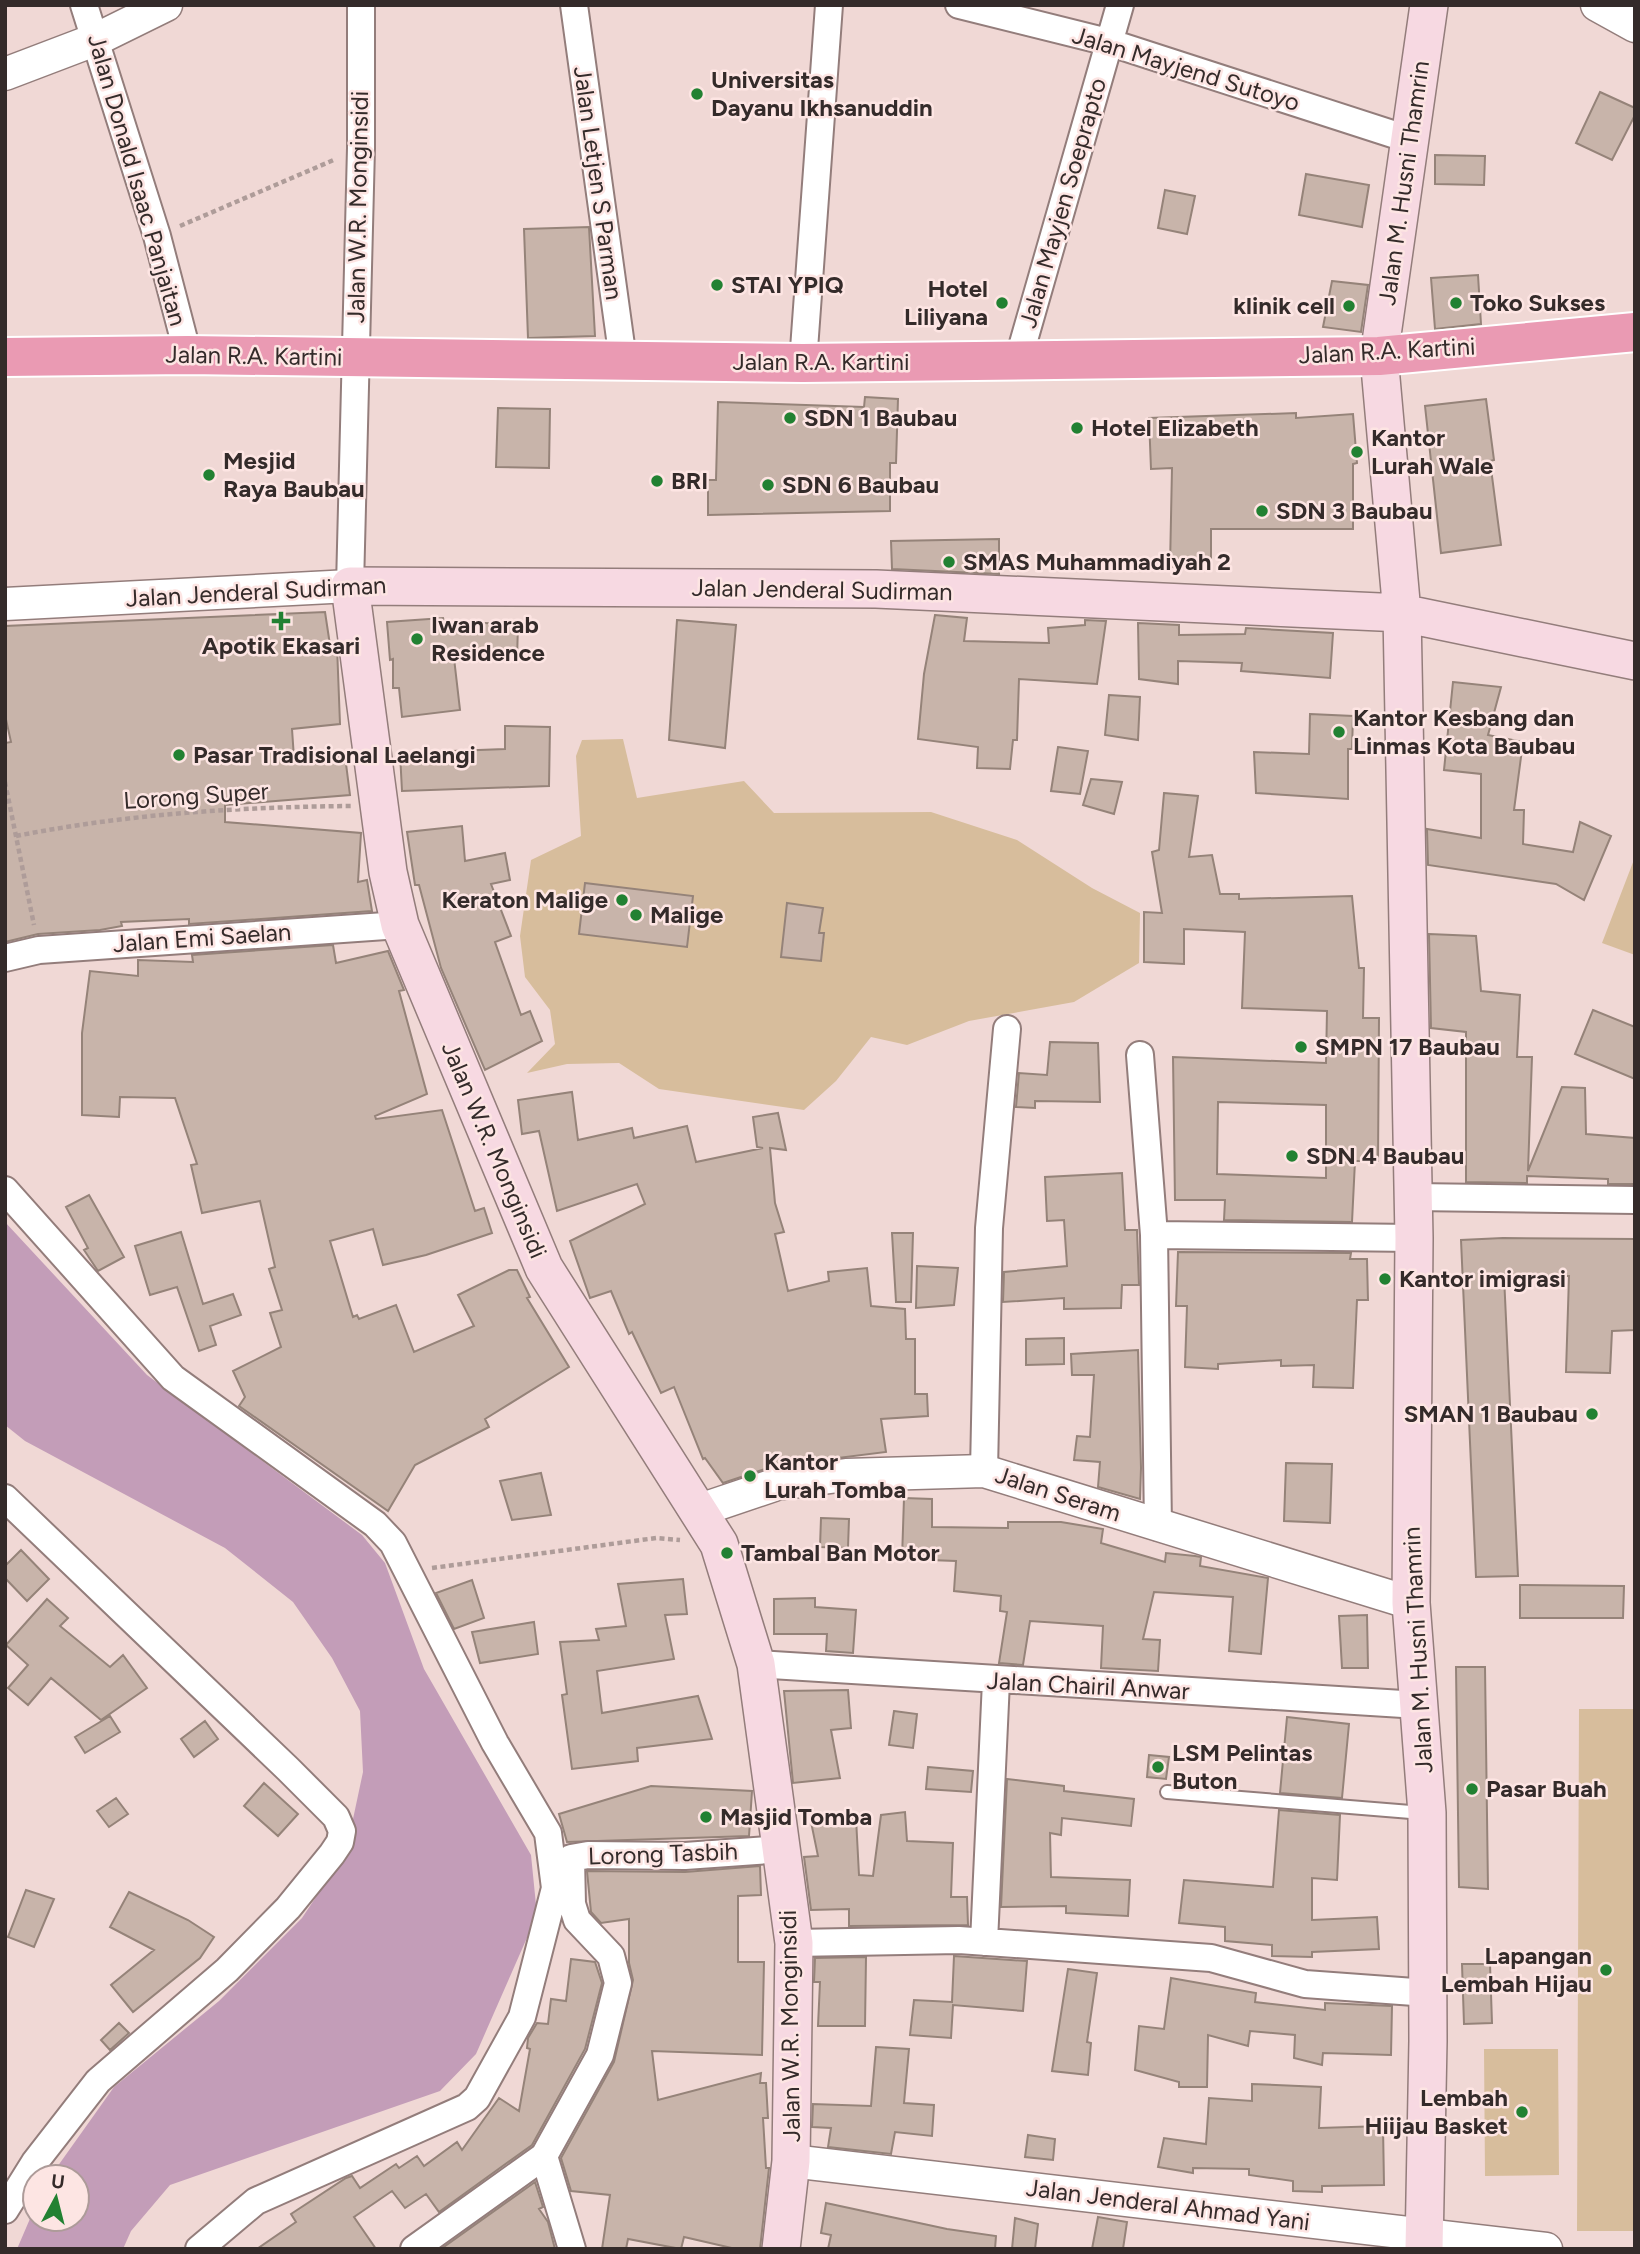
<svg xmlns="http://www.w3.org/2000/svg" width="1640" height="2254" font-family="Figtree,sans-serif">
  <rect width="100%" height="100%" fill="#f0d8d5"/>
  <path fill="#d7bd9c" d="M623 739 637 798 744 781 774 813 931 812 1017 840 1092 888 1140 913 1139 963 1074 1002 969 1021 907 1045 871 1037 836 1081 804 1110 659 1089 619 1063 567 1064 527 1073 555 1044 550 1010 525 977 520 936 531 860 581 836 576 756 582 740Z
    M1635 857V955L1602 943Z
    M1579 1709H1635V2231H1577Z
    M1484 2049H1558L1559 2175 1485 2176Z"/>
  <path fill="#c39db8" d="M5 1222 147 1375 362 1535 385 1563 424 1669 531 1855 537 1915 476 2054 440 2091 170 2185 131 2231 123 2249H17L35 2207V2219H77V2177H50L114 2087 219 2001 302 1918 346 1852 363 1772 360 1711 332 1658 293 1602 225 1548 25 1441 5 1425Z"/>
  <path fill="#c8b4aa" stroke="#958379" stroke-width="2" fill-rule="evenodd" d="M1600 92 1635 108V115L1612 160 1576 143Z
    M1435 155 1485 156 1484 185 1435 184Z
    M1306 174 1369 185 1362 227 1299 215Z
    M1165 190 1195 196 1187 234 1158 228Z
    M589 227 595 336 528 338 524 229Z
    M1478 275 1481 324 1435 329 1431 278Z
    M1332 281 1368 285 1361 332 1323 327Z
    M865 397 898 399 896 463H890V511L708 515V480H716L718 402 864 407Z
    M1486 399 1494 460 1490 461 1501 545 1441 553 1425 406Z
    M498 408 550 409 549 468 496 467Z
    M1296 413V418L1353 414 1357 463 1353 464V529H1211V567H1170L1172 468 1151 469 1149 418Z
    M999 539V574L892 569 891 541Z
    M325 612 330 645 337 646 340 724 292 729 294 758 345 756 350 795 225 805V822L361 833 358 882 367 880 372 911 189 924V919L121 922 122 926 100 930 38 934 5 942V743L11 742 5 715V626Z
    M935 615 967 618 964 641 1004 642 1049 643 1048 628 1085 625V620L1106 621 1097 684 1019 679 1017 740H1013L1010 769 977 768 978 747 918 739 924 674Z
    M443 618 444 622 518 624 517 660 454 658 460 710 402 717 399 688H393V659L390 660 387 622Z
    M677 620 736 625 725 748 669 740Z
    M1138 623 1179 625V635L1245 634 1246 628 1333 633 1330 678 1241 671 1242 663 1178 661V684L1139 679Z
    M1453 682 1501 687 1488 735 1523 742 1514 810H1524L1523 844 1573 852 1580 822 1611 836 1584 900 1556 884 1428 865 1427 829 1481 838V774L1444 770Z
    M1109 695 1140 697 1138 740 1105 735Z
    M1310 714 1353 716 1352 749H1348V799L1256 793 1254 752 1309 754Z
    M505 726 550 727 549 786 402 791 400 753 505 749Z
    M1058 747 1088 751 1080 794 1051 791Z
    M1091 779 1122 782 1114 814 1083 805Z
    M1164 793 1198 796 1189 857 1212 855 1220 894H1239V899L1352 896 1359 968H1364L1363 1018H1379L1378 1161H1355L1352 1222 1224 1220 1225 1200H1175L1173 1057 1326 1063 1327 1011 1242 1008 1245 932 1184 929V964L1144 962V912L1162 913 1152 852 1159 850ZM1218 1102 1326 1105V1178L1217 1174Z
    M462 826 465 861 505 853 510 880 491 884 511 936 495 942 521 1015 530 1011 542 1041 485 1070 441 968 419 885H415L407 832Z
    M585 883 693 896 687 947 579 934Z
    M787 903 823 908 819 933H824L821 961 781 957Z
    M1429 934 1476 936 1481 991 1520 995 1517 1057H1532L1528 1171 1562 1087 1585 1088 1586 1134 1635 1138V1184H1608V1179L1527 1176V1183L1466 1182V1032L1431 1028Z
    M333 945 336 963 388 951 404 990 399 991 427 1094 375 1116 376 1119 442 1110 475 1211 484 1208 492 1233 426 1255 383 1265 373 1229 330 1241 353 1317 357 1315 359 1319 396 1305 414 1352 474 1326 458 1295 509 1270H517L530 1297 527 1298 569 1367 485 1419 489 1427 415 1465 388 1511 239 1406 245 1397 233 1371 281 1347 270 1313 282 1310 269 1269 275 1267 260 1201 202 1213 191 1165 197 1164 175 1098 120 1097 119 1117 82 1115V1033L90 971 138 976V960L193 962 192 955Z
    M1593 1010 1635 1027V1079L1575 1054Z
    M1050 1042 1098 1043 1100 1102 1035 1101V1108L1016 1107 1019 1073 1047 1075Z
    M572 1092 578 1140 632 1128 634 1138 687 1126 696 1162 763 1148 757 1147 753 1117 778 1113 786 1150 770 1148 775 1203 784 1232 775 1234 788 1291 829 1281 828 1272 867 1268 871 1306 905 1309 906 1339H915V1394H927L928 1416 881 1419 886 1452 774 1466 723 1483 705 1458 703 1459 674 1387 661 1393 632 1332 629 1334 611 1291 590 1298 570 1241 645 1204 637 1184 557 1211 539 1131 522 1134 518 1100Z
    M1122 1173 1125 1230H1137L1139 1285H1122L1121 1308 1064 1309V1298L1003 1302 1004 1272 1067 1266 1064 1220 1047 1221 1045 1177Z
    M89 1195 124 1257 98 1271 84 1250 88 1248 66 1207Z
    M181 1232 203 1304 233 1294 241 1315 210 1326 216 1345 199 1351 177 1287 150 1295 135 1246Z
    M892 1233H913L911 1302H896Z
    M1503 1238 1635 1239V1330L1612 1331 1610 1373 1566 1372 1569 1276H1504L1518 1576 1476 1577 1461 1240Z
    M1178 1252 1351 1253 1350 1259H1367L1368 1300H1357L1353 1388 1313 1387 1314 1365 1281 1366V1360L1218 1364V1369L1185 1367 1187 1306H1176Z
    M917 1266 958 1268 954 1305 916 1308Z
    M1064 1338V1364L1026 1365V1339Z
    M1138 1350 1141 1468 1140 1499 1098 1487 1100 1462 1074 1460 1077 1436 1090 1437 1094 1375H1072L1071 1354Z
    M1286 1463 1332 1464 1330 1523 1284 1521Z
    M541 1473 551 1515 512 1520 500 1481Z
    M904 1498 932 1499V1527L1008 1528V1522H1061L1103 1529 1101 1543 1165 1562 1166 1553 1195 1556 1201 1557 1200 1566 1268 1578 1261 1654 1229 1651 1233 1597 1154 1592 1143 1639 1160 1640 1158 1671 1101 1668 1103 1626 1030 1621 1023 1665 999 1663 1007 1612 1000 1611 1001 1596 954 1591 956 1561 902 1559Z
    M821 1518 849 1519 848 1548 820 1547Z
    M21 1550 49 1579 27 1601 5 1578V1566Z
    M683 1579 687 1614 665 1615 674 1659 597 1671 602 1713 698 1696 712 1739 637 1748 638 1761 572 1769 562 1695 567 1694 560 1642 599 1640 596 1629 626 1626 618 1584Z
    M472 1580 484 1618 454 1629 436 1593Z
    M1520 1585 1624 1586 1623 1618H1520Z
    M815 1598V1607L856 1610 853 1653 826 1651 827 1634H774V1599Z
    M47 1599 68 1618 60 1626 110 1667 123 1655 147 1688 101 1720 51 1678 28 1705 8 1688 28 1665 6 1645Z
    M1367 1615 1368 1668H1342L1339 1616Z
    M534 1622 538 1654 480 1663 472 1632Z
    M1456 1667H1485L1488 1889 1459 1887Z
    M848 1690 851 1728 831 1730 840 1778 793 1783 784 1691Z
    M894 1711 917 1714 913 1748 889 1745Z
    M110 1716 120 1732 85 1753 75 1737Z
    M1287 1717 1349 1724 1342 1798 1280 1793Z
    M205 1721 218 1739 194 1757 181 1739Z
    M1149 1755 1169 1757 1166 1779 1147 1777Z
    M928 1767 973 1771 971 1792 926 1789Z
    M1007 1779 1064 1786V1791L1134 1799 1131 1826 1062 1818 1061 1835 1050 1833 1051 1877 1130 1880 1128 1916 1066 1913V1906L1001 1907Z
    M264 1783 298 1814 278 1836 244 1806Z
    M651 1786 752 1791 749 1836 567 1842 559 1814Z
    M116 1798 128 1814 109 1827 97 1811Z
    M1279 1810 1340 1815 1337 1880 1312 1878V1920L1377 1917 1379 1949 1312 1952V1957L1272 1956V1945L1225 1941V1927L1179 1923 1184 1880 1273 1887Z
    M905 1812 907 1841 953 1843 951 1897H967L968 1925 849 1926V1909L811 1910 804 1857 818 1856 811 1822 856 1818 859 1875 873 1876 881 1815Z
    M760 1866 761 1895 738 1896V1962H764L762 2055 652 2051 658 2100 761 2073 760 2083H766L768 2118H763L766 2168H769L760 2249H736L684 2237 681 2249 628 2239 626 2249H602L610 2195 571 2191 561 2158 614 2062 633 1980 629 1963V1919L601 1923 591 1912 587 1871 685 1872Z
    M26 1890 54 1899 34 1947 8 1937Z
    M129 1892 188 1920 214 1937 200 1958 133 2012 111 1985 154 1950 110 1927Z
    M954 1956 1027 1961 1023 2011 953 2005 951 2038 910 2035 914 2000 952 2002Z
    M866 1957 865 2026H818L820 1982H814L815 1958Z
    M571 1959 595 1962 602 1983 585 2049 532 2145 439 2212 426 2194 405 2208 392 2191 354 2217 376 2249H257L296 2222 291 2214 346 2178 352 2176 360 2188 396 2164 399 2168 417 2156 424 2166 457 2142 462 2150 499 2098 519 2111 530 2049 527 2048 528 2038 537 2023 548 2024 551 1999 566 2001Z
    M1462 1964H1490L1492 2023 1464 2024Z
    M1068 1969 1097 1973 1087 2042 1091 2043 1088 2075 1052 2071Z
    M1171 1978 1256 1993 1255 2002 1325 2010V2003L1392 2006 1391 2055 1323 2053 1322 2065 1294 2058 1295 2035 1250 2031 1248 2046 1208 2035 1207 2087H1179V2082L1135 2070 1139 2026 1164 2029Z
    M119 2023 129 2033 110 2050 101 2040Z
    M876 2047 909 2049 904 2103 934 2105 932 2136 895 2132 891 2154 828 2147 831 2128 812 2127 813 2104 871 2106Z
    M1252 2084 1321 2087 1319 2128 1383 2126 1384 2185 1322 2186V2192L1293 2191V2181L1249 2175V2169L1193 2168V2173L1158 2167 1164 2138 1206 2144 1209 2098 1252 2101Z
    M1028 2135 1055 2139 1053 2160 1025 2157Z
    M535 2182 543 2207 539 2209 548 2222 555 2249H441Z
    M826 2203 947 2229 996 2236 995 2249H828L831 2235 821 2233Z
    M1098 2217 1127 2222 1123 2249H1092Z
    M1015 2218 1038 2224 1035 2249H1012Z"/>
  <g fill="none" stroke-linecap="round" stroke-linejoin="round">
    <g stroke="#937d7b" stroke-width="16">
      <path id="service" d="M1167 1792 1423 1813"/>
    </g>
    <g stroke="#937d7b" stroke-width="30">
      <path id="minor" d="M84 5 157 236 188 355
        M574 5 623 360
        M959 5 1108 42 1411 140
        M1018 361 1120 5
        M803 363 829 5
        M350 586 361 148V5
        M5 958 39 950 400 925
        M1140 1055 1154 1235 1158 1527
        M5 1190 173 1378 375 1524 393 1543 495 1743 548 1833 555 1888 522 2017 477 2098 467 2107 256 2201 199 2249
        M1413 1197 1635 1200
        M1154 1235 1414 1238
        M984 1471 989 1228 1007 1029
        M5 1498 288 1769 336 1817 342 1831 340 1842 332 1854 288 1908 227 1970 98 2081 35 2162 5 2210
        M756 1664 1419 1705
        M984 1942 996 1681
        M794 1943 959 1940 1211 1958 1305 1984 1428 1993
        M544 2156 572 2249
        M414 2249 544 2156 600 2055 618 1983 611 1956 577 1920 572 1904 571 1858 588 1855 685 1856 783 1849"/>
    </g>
    <g stroke="#937d7b" stroke-width="35">
      <path id="tertiary" d="M1597 5 1635 26
        M5 74 97 39 166 5
        M5 604 350 586
        M697 1511 777 1484 846 1475 984 1471 1411 1603
        M791 2161 1546 2249"/>
    </g>
    <g stroke="#937d7b" stroke-width="40">
      <path id="secondary" d="M781 2249 791 2161 794 1943 756 1664 719 1544 544 1268 400 925 388 872 350 586 876 589 1402 613 1635 661
        M1424 2249 1428 2041 1427 1813 1411 1603 1414 1238 1402 613 1379 356 1429 5"/>
    </g>
    <g stroke="#fff" stroke-width="42">
      <path id="trunk" d="M5 357 188 355 803 363 1379 356 1635 332"/>
    </g>
    <path stroke="#ae9c99" stroke-width="4.5" stroke-dasharray="5 3.5" stroke-linecap="butt" d="M180 226 336 159
      M5 782 34 925
      M16 836C127 814 238 807 351 806
      M432 1568 656 1538 680 1540"/>
    <use href="#service" stroke="#fff" stroke-width="12"/>
    <use href="#minor" stroke="#fff" stroke-width="26"/>
    <use href="#tertiary" stroke="#fff" stroke-width="32"/>
    <use href="#secondary" stroke="#f7d9e2" stroke-width="37"/>
    <use href="#trunk" stroke="#ea9ab3" stroke-width="38"/>
  </g>
  <g fill="#228132" stroke="#fde5e3" stroke-width="2.5">
    <circle cx="697" cy="94" r="7"/>
    <circle cx="717" cy="285" r="7"/>
    <circle cx="1002" cy="303" r="7"/>
    <circle cx="1456" cy="303" r="7"/>
    <circle cx="1349" cy="306" r="7"/>
    <circle cx="790" cy="418" r="7"/>
    <circle cx="1077" cy="428" r="7"/>
    <circle cx="1357" cy="452" r="7"/>
    <circle cx="209" cy="475" r="7"/>
    <circle cx="657" cy="481" r="7"/>
    <circle cx="768" cy="485" r="7"/>
    <circle cx="1262" cy="511" r="7"/>
    <circle cx="949" cy="562" r="7"/>
    <path d="M277.5 610.5h7v7h7v7h-7v7h-7v-7h-7v-7h7z"/>
    <circle cx="417" cy="639" r="7"/>
    <circle cx="1339" cy="732" r="7"/>
    <circle cx="179" cy="755" r="7"/>
    <circle cx="622" cy="900" r="7"/>
    <circle cx="636" cy="915" r="7"/>
    <circle cx="1301" cy="1047" r="7"/>
    <circle cx="1292" cy="1156" r="7"/>
    <circle cx="1385" cy="1279" r="7"/>
    <circle cx="1592" cy="1414" r="7"/>
    <circle cx="750" cy="1476" r="7"/>
    <circle cx="727" cy="1553" r="7"/>
    <circle cx="1158" cy="1767" r="7"/>
    <circle cx="1472" cy="1789" r="7"/>
    <circle cx="706" cy="1817" r="7"/>
    <circle cx="1606" cy="1970" r="7"/>
    <circle cx="1522" cy="2112" r="7"/>
  </g>
  <g text-anchor="middle" stroke-width="5" stroke-linejoin="round" paint-order="stroke">
    <g font-size="24" fill="#342b2a" stroke="#fde5e3">
      <text transform="translate(1186 69) rotate(17)" y="8">Jalan Mayjend Sutoyo</text>
      <text transform="translate(137 180) rotate(74)" y="8">Jalan Donald Isaac Panjaitan</text>
      <text transform="translate(598 183) rotate(82)" y="8">Jalan Letjen S Parman</text>
      <text transform="translate(1404 183) rotate(-82)" y="8">Jalan M. Husni Thamrin</text>
      <text transform="translate(1063 203) rotate(-74)" y="8">Jalan Mayjen Soeprapto</text>
      <text transform="translate(358 207) rotate(-89)" y="8">Jalan W.R. Monginsidi</text>
      <text transform="translate(1387 351) rotate(-3)" y="8">Jalan R.A. Kartini</text>
      <text transform="translate(254 356) rotate(1)" y="8">Jalan R.A. Kartini</text>
      <text x="821" y="370">Jalan R.A. Kartini</text>
      <text transform="translate(822 590) rotate(1)" y="8">Jalan Jenderal Sudirman</text>
      <text transform="translate(256 592) rotate(-3)" y="8">Jalan Jenderal Sudirman</text>
      <text transform="translate(196 796) rotate(-4)" y="8">Lorong Super</text>
      <text transform="translate(202 938) rotate(-4)" y="8">Jalan Emi Saelan</text>
      <text transform="translate(494 1150) rotate(67)" y="8">Jalan W.R. Monginsidi</text>
      <text transform="translate(1058 1494) rotate(18)" y="8">Jalan Seram</text>
      <text transform="translate(1418 1650) rotate(-93)" y="8">Jalan M. Husni Thamrin</text>
      <text transform="translate(1088 1686) rotate(3)" y="8">Jalan Chairil Anwar</text>
      <text transform="translate(663 1854) rotate(-2)" y="8">Lorong Tasbih</text>
      <text transform="translate(790 2026) rotate(-91)" y="8">Jalan W.R. Monginsidi</text>
      <text transform="translate(1168 2205) rotate(7)" y="8">Jalan Jenderal Ahmad Yani</text>
    </g>
    <g font-size="24" font-weight="bold" fill="#342b2a" stroke="#fde5e3" text-anchor="start">
      <text x="711" y="88">Universitas<tspan x="711" dy="28">Dayanu Ikhsanuddin</tspan></text>
      <text x="731" y="293">STAI YPIQ</text>
      <text x="988" y="297" text-anchor="end">Hotel<tspan x="988" dy="28">Liliyana</tspan></text>
      <text x="1470" y="311">Toko Sukses</text>
      <text x="1335" y="314" text-anchor="end">klinik cell</text>
      <text x="804" y="426">SDN 1 Baubau</text>
      <text x="1091" y="436">Hotel Elizabeth</text>
      <text x="1371" y="446">Kantor<tspan x="1371" dy="28">Lurah Wale</tspan></text>
      <text x="223" y="469">Mesjid<tspan x="223" dy="28">Raya Baubau</tspan></text>
      <text x="671" y="489">BRI</text>
      <text x="782" y="493">SDN 6 Baubau</text>
      <text x="1276" y="519">SDN 3 Baubau</text>
      <text x="963" y="570">SMAS Muhammadiyah 2</text>
      <text x="431" y="633">Iwan arab<tspan x="431" dy="28">Residence</tspan></text>
      <text x="281" y="654" text-anchor="middle">Apotik Ekasari</text>
      <text x="1353" y="726">Kantor Kesbang dan<tspan x="1353" dy="28">Linmas Kota Baubau</tspan></text>
      <text x="193" y="763">Pasar Tradisional Laelangi</text>
      <text x="608" y="908" text-anchor="end">Keraton Malige</text>
      <text x="650" y="923">Malige</text>
      <text x="1315" y="1055">SMPN 17 Baubau</text>
      <text x="1306" y="1164">SDN 4 Baubau</text>
      <text x="1399" y="1287">Kantor imigrasi</text>
      <text x="1578" y="1422" text-anchor="end">SMAN 1 Baubau</text>
      <text x="764" y="1470">Kantor<tspan x="764" dy="28">Lurah Tomba</tspan></text>
      <text x="741" y="1561">Tambal Ban Motor</text>
      <text x="1172" y="1761">LSM Pelintas<tspan x="1172" dy="28">Buton</tspan></text>
      <text x="1486" y="1797">Pasar Buah</text>
      <text x="720" y="1825">Masjid Tomba</text>
      <text x="1592" y="1964" text-anchor="end">Lapangan<tspan x="1592" dy="28">Lembah Hijau</tspan></text>
      <text x="1508" y="2106" text-anchor="end">Lembah<tspan x="1508" dy="28">Hiijau Basket</tspan></text>
    </g>
  </g>
  <rect width="1640" height="2254" fill="none" stroke="#342b2a" stroke-width="14"/>
  <g transform="translate(56 2198) rotate(7)"><circle r="33" fill="#fde5e3" stroke="#ad9b99" stroke-width="2"/>
  <path d="M0-5L12 26L0 18L-12 26Z" fill="#228132"/>
  <text y="-10" font-size="19" font-weight="bold" text-anchor="middle" fill="#342b2a">U</text>
  </g>
</svg>
